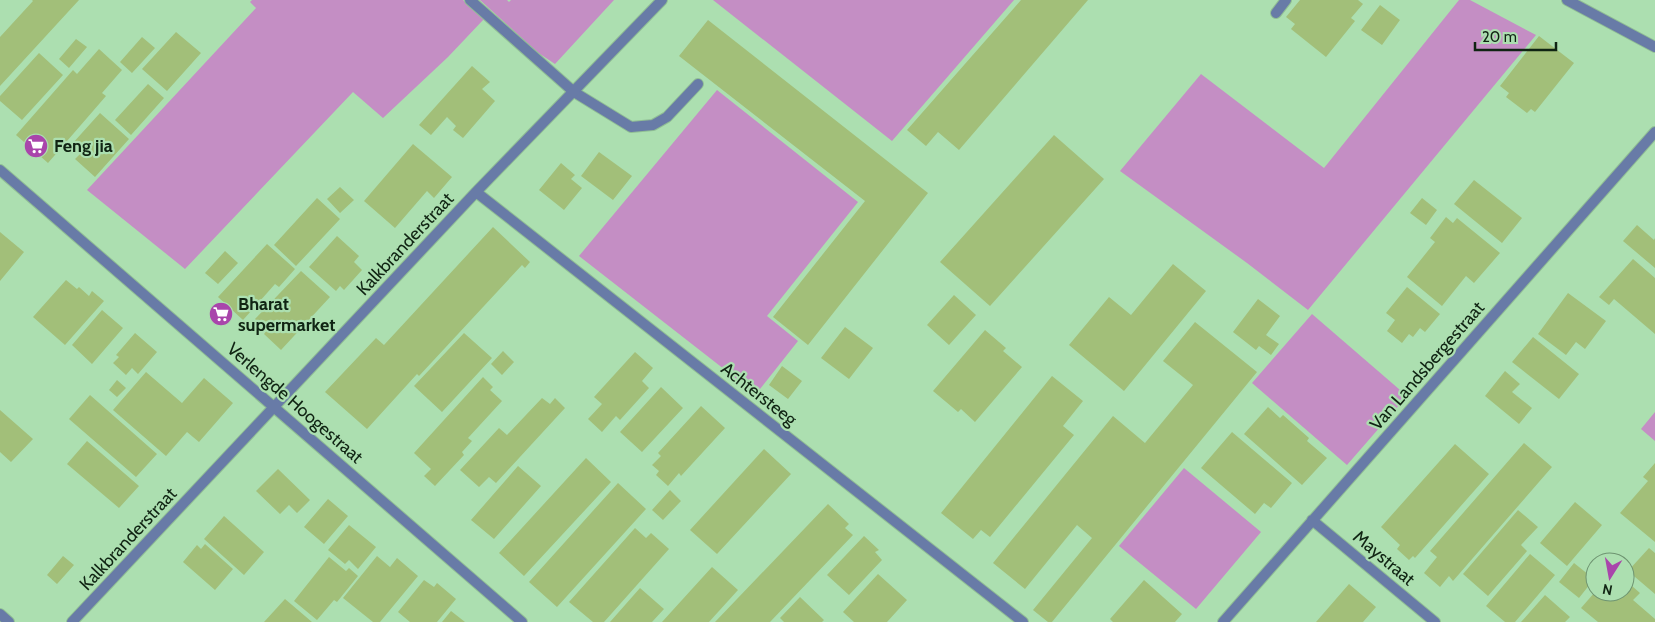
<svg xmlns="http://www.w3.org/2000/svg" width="1655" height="622" font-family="Cabin,sans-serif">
  <rect width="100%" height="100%" fill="#acdfb0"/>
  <path fill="#c48ec4" d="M252 0H463L484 19 448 57 383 118 353 92 185 269 87 190 256 8 250 2Z
    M480 0H507L509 2 511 0H614L555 64 537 52Z
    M713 0H1014L892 141Z
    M1459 0H1470L1536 35 1308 310 1247 263 1120 171 1201 74 1324 168Z
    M717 90 858 202 767 316 798 341 756 394 579 256Z
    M1312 314 1407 396 1347 465 1252 383Z
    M1655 412V441L1641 429Z
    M1184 468 1261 532 1196 609 1119 546Z"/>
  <path fill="#a2bf79" d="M32 0H79L0 86V37L33 1Z
    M1021 0H1088L959 150 938 132 926 146 907 130Z
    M1300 0H1358L1363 4 1351 18 1355 21 1326 57 1291 29 1295 24 1286 17Z
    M1380 5 1400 20 1382 45 1361 30Z
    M708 20 928 193 808 345 773 317 865 201 679 56Z
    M176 32 201 53 167 91 142 69Z
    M1539 36 1574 63 1535 112 1531 109 1527 113 1506 97 1509 93 1500 86Z
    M142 37 155 48 132 73 120 62Z
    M76 39 87 47 69 68 59 59Z
    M99 49 122 70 102 93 106 96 48 163 16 135 73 70 77 74Z
    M39 53 63 75 22 120 0 101V96Z
    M472 66 490 82 482 89 495 101 463 138 453 130 456 126 447 117 431 135 419 125Z
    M148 84 164 98 131 135 115 120Z
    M100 113 129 139 95 177 75 159 82 152 72 144Z
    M1054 135 1104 179 990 306 940 262Z
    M413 144 452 177 434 198 427 191 395 228 364 201Z
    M599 152 632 176 613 200 581 176Z
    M561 163 575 175 571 179 582 188 564 210 539 190Z
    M1474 180 1522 218 1502 243 1454 204Z
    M340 187 354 200 340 213 327 199Z
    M317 198 340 219 296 266 274 245Z
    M1422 198 1437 210 1426 225 1410 213Z
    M1446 217 1453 223 1457 218 1500 253 1474 283 1466 276 1442 306 1407 277 1435 242 1430 238Z
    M1637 225 1654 240 1655 238V268L1623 241Z
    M493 227 530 262 525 268 522 265 419 376 417 374 367 429 325 392 376 338 384 345Z
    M0 232 24 252 0 281Z
    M337 236 359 256 354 262 362 270 344 290 340 286 336 291 309 267Z
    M267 244 295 269 279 287 275 284 243 320 218 297Z
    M225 251 238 263 218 284 205 273Z
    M1633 259 1655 278V334L1614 299 1609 305 1599 297Z
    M1173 264 1206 291 1124 391 1069 345 1109 297 1131 315Z
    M301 271 330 297 281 350 264 334 267 330 255 319Z
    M66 280 77 289 79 287 89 296 92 291 104 301 65 345 33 317Z
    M1407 287 1440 314 1425 332 1420 328 1413 337 1409 334 1402 343 1387 331 1395 320 1386 313Z
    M1568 293 1606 321 1585 349 1576 342 1566 355 1538 334Z
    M954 295 976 315 949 345 927 325Z
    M1258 299 1280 316 1266 335 1279 344 1271 355 1259 346 1256 350 1233 332Z
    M102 310 123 328 92 364 72 345Z
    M1195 322 1257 372 1052 622H1048L1033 610 1092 538 1077 525 1025 589 993 563 1113 416 1145 443 1193 385 1163 361Z
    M845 327 873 348 849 379 821 358Z
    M985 330 1006 348 1003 351 1022 367 975 422 961 409 958 412 933 391Z
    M135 333 157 352 138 374 132 368 126 375 113 363 119 357 116 355Z
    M464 333 492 358 442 412 414 386Z
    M1533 337 1579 374 1559 399 1512 362Z
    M503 351 514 362 502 375 491 364Z
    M635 352 653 368 642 381 649 388 620 420 616 416 602 432 588 419 602 404 594 397Z
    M782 366 802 381 788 399 769 385Z
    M1505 371 1520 384 1512 392 1532 408 1519 424 1485 396Z
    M146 372 182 403 204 378 233 403 199 442 187 432 166 456 113 410Z
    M1052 376 1083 401 1063 426 1074 435 990 537 981 530 973 539 941 513Z
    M483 377 493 387 490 390 502 401 468 438 472 441 462 452 464 455 435 486 424 476 431 469 414 453Z
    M117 380 126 388 117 397 109 390Z
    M661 387 683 408 642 452 620 432Z
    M90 395 157 454 136 477 69 419Z
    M542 398 550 404 555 398 565 408 496 483 489 477 479 487 460 470 499 428 507 435Z
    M701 406 725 428 681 476 679 473 668 486 656 475 659 471 652 465 661 456 658 453Z
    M1268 407 1280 418 1283 415 1309 438 1307 441 1327 458 1302 485 1244 434Z
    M0 410 33 439 11 462 0 452Z
    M1232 432 1292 483 1271 508 1264 503 1255 514 1201 468Z
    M87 441 139 486 119 508 67 464Z
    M1524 443 1552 467 1453 581 1449 576 1440 587 1424 573 1437 557 1430 551Z
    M1455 444 1489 474 1415 558 1413 556 1409 560 1397 549 1400 545 1381 527Z
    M764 449 791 474 717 554 690 530Z
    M586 458 611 482 524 576 499 553Z
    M1655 463V542L1620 513 1648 481 1643 477Z
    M518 466 541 486 494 539 471 520Z
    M278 469 310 500 297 513 289 505 280 514 256 491Z
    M618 483 646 509 557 607 529 582Z
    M670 490 681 501 663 520 652 510Z
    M328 499 348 516 324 544 304 527Z
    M1575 502 1602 525 1567 566 1540 543Z
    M828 504 849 524 845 528 853 535 770 622H715Z
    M1518 510 1538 527 1521 545 1527 551 1488 596 1463 574Z
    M224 516 264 552 244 575 204 539Z
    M349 525 376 547 358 569 349 560 345 564 328 550Z
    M635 528 646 538 651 533 669 549 604 622H593L569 602Z
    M864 536 879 550 875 552 882 560 849 595 827 575Z
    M205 544 233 569 215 590 183 562 197 545 201 549Z
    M1649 548 1655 553V594L1628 571Z
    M1530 554 1555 575 1515 622H1505L1486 606Z
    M63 556 74 565 57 584 47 575Z
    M377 556 390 567 397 558 418 576 380 622H373L343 598Z
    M329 557 346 571 349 568 358 576 337 602 334 600 317 620 294 601Z
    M1574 563 1594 579 1579 598 1559 582Z
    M712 567 738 590 709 622H662Z
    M878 574 907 600 887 622H854L843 612Z
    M424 580 434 587 437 583 456 599 437 622H410L398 612Z
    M1144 580 1182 614 1175 622H1113L1110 619Z
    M1625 580 1640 593 1633 600 1655 619V622H1598L1581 608 1595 592H1625Z
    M1349 584 1376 607 1363 622H1316Z
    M640 588 664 609 652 622H610Z
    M1545 595 1570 617 1565 622H1521Z
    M800 597 824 620 822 622H784L780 618Z
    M285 599 312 622H264Z
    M451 611 465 622H442Z"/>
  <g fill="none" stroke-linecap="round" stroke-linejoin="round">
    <g stroke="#90bd94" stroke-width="12">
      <path id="service" d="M470 0 574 92 631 127 653 125 667 117 698 84
        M1276 13 1286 0
        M0 614 9 622"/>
    </g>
    <g stroke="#90bd94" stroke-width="12">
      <path id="minor" d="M1567 0 1655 47
        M0 170 522 622
        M476 192 1023 622
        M1312 520 1435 622
        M72 622 476 192 662 0
        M1223 622 1655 132"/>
    </g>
    <use href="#service" stroke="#687ba7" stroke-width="10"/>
    <use href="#minor" stroke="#687ba7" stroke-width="10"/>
  </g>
  <defs>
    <g id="supermarket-disc" transform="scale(1.25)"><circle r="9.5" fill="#a945ab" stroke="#acdfb0"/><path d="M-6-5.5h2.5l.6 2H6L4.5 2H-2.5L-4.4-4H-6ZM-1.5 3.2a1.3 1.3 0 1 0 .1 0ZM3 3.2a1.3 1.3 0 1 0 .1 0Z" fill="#fff"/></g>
  </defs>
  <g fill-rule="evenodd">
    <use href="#supermarket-disc" x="36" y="146"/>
    <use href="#supermarket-disc" x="221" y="314"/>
  </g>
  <g text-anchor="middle" stroke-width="4.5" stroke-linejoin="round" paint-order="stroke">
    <g font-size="18" font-weight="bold" fill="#102413" stroke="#acdfb0" text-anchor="start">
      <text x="54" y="152">Feng jia</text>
      <text x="238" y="310">Bharat<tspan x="238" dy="21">supermarket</tspan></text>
    </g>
    <g font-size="18" fill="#102413" stroke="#acdfb0">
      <text transform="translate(405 244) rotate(-47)" y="6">Kalkbranderstraat</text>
      <text transform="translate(1427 366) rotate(-49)" y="6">Van Landsbergestraat</text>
      <text transform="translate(759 394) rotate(38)" y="6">Achtersteeg</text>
      <text transform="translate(295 403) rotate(41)" y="6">Verlengde Hoogestraat</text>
      <text transform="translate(128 539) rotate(-47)" y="6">Kalkbranderstraat</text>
      <text transform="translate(1384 558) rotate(40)" y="6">Maystraat</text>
    </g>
  </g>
  <g transform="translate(1610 577) rotate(191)"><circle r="24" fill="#acdfb0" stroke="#6e9471"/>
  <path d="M0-4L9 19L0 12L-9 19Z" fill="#a945ab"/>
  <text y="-8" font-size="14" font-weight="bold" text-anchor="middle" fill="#102413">N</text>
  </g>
  <path d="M1475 42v8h81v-8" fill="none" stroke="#102413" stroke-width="2.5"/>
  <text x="1482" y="42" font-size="15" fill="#102413" stroke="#acdfb0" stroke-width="4" paint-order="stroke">20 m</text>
</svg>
